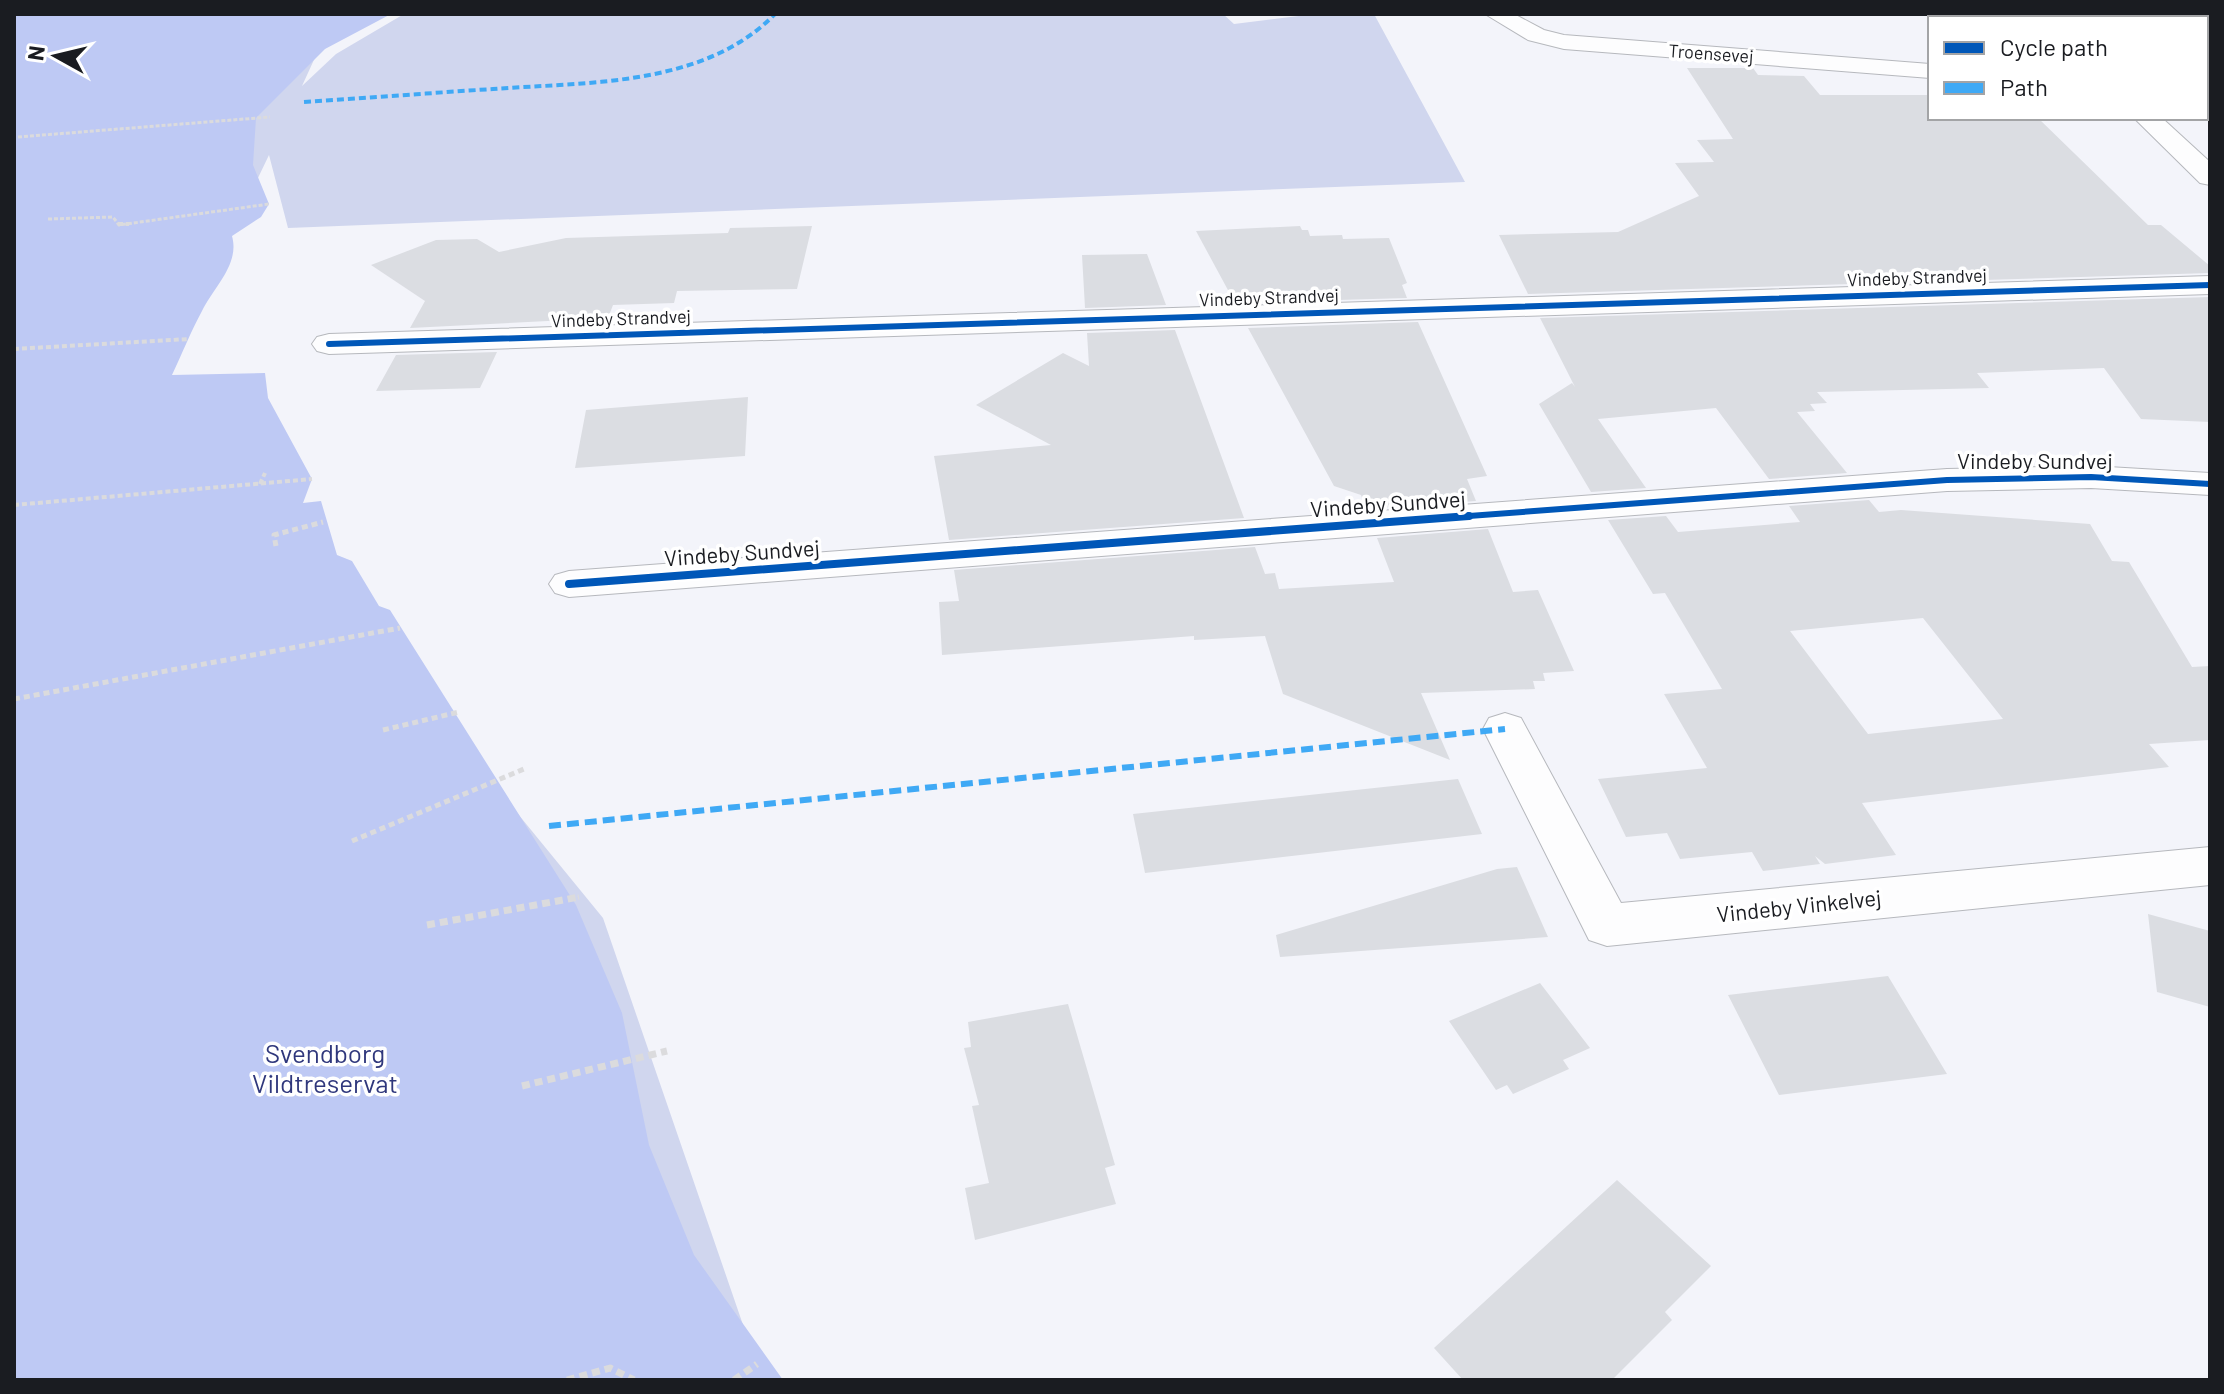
<svg xmlns="http://www.w3.org/2000/svg" width="2224" height="1394" font-family="Barlow,sans-serif">
  <rect width="100%" height="100%" fill="#f3f4fa"/>
  <path fill="#d0d6ee" d="M14 14 318 51 302 86 336 54 404 14H1223L1234 24 1315 14H1374L1465 182 288 228 269 155 162 378 603 918 762 1380H14Z"/>
  <path fill="#bec9f4" d="M14 14H391L325 49 256 118 253 165 269 204 261 217 232 236C240 264 214 287 202 311 191 331 182 354 172 375L265 373 268 398 312 479 303 503 321 501 337 555 352 561 379 606 390 610 576 905 622 1013 649 1145 694 1255 783 1380H14Z"/>
  <path fill="#dbdde2" fill-rule="evenodd" d="M1687 68H1753L1758 75 1804 76 1820 95H1930V118H2038L2148 225H2161L2210 266V273L1528 294 1499 235 1618 232 1699 196 1675 163 1714 162 1697 140 1733 139Z
    M812 226 797 289 677 291 674 303 613 305 608 318 410 328 425 301 371 265 436 240 477 239 499 252 566 238 728 233 730 228Z
    M1300 226 1302 230H1308L1310 236 1342 235 1343 239 1389 238 1407 283 1402 285 1407 298 1235 303 1196 231Z
    M1147 254 1166 305 1085 308 1082 255Z
    M2210 297V422L2141 419 2104 368 1977 373 1989 388 1817 392 1827 403 1810 404 1815 411 1797 412 1847 473 1769 479 1716 408 1598 419 1646 488 1591 492 1539 404 1572 383 1575 387 1540 318Z
    M1418 322 1487 476 1467 479 1476 501 1366 509 1361 495 1334 486 1248 328Z
    M1175 330 1244 518 949 540 934 456 1051 445 976 405 1063 353 1089 366 1087 333Z
    M497 352 480 388 376 391 396 355Z
    M748 397 745 456 575 468 586 410Z
    M1869 500 1879 512 1901 510 2090 524 2112 561 2129 562 2192 667 2210 666V740L2149 744 2169 767 1862 803 1896 855 1825 864 1815 856 1820 864 1763 871 1752 852 1680 859 1667 833 1626 837 1598 779 1707 768 1664 694 1722 689 1665 593 1653 594 1608 520 1666 516 1678 532 1800 522 1789 506ZM1923 618 2003 719 1868 734 1790 631Z
    M1488 529 1513 592 1538 590 1574 671 1543 673 1545 681H1533L1535 689 1421 693 1450 760 1283 694 1265 636 1194 640V636L942 655 939 602 959 601 954 570 1255 547 1265 574 1275 573 1279 589 1394 582 1377 538Z
    M1458 779 1482 834 1145 873 1133 814Z
    M1517 867 1548 937 1280 957 1276 935 1497 869Z
    M2148 914 2210 931V1007L2157 992Z
    M1888 976 1947 1074 1779 1095 1728 995Z
    M1540 983 1590 1048 1563 1060 1569 1069 1513 1094 1507 1085 1496 1090 1449 1021Z
    M1068 1004 1115 1165 1105 1168 1116 1204 975 1240 965 1188 989 1183 972 1106 979 1105 964 1048 971 1047 968 1022Z
    M1617 1180 1711 1266 1665 1312 1672 1320 1612 1380H1463L1434 1348Z"/>
  <g fill="none" stroke-linecap="round" stroke-linejoin="round">
    <g stroke="#b6b8bd" stroke-width="2">
      <path id="street" d="M1485 14H1514L1544 30 1564 35 1930 64V78L1564 49 1528 40Z
        M2210 276V294L329 354 317 351 312 344 317 337 329 334Z
        M2091 466 2210 473V495L2091 488 1947 491 569 597 555 593 549 584 555 575 569 571 1947 469Z
        M1505 713 1521 718 1621 903 2210 847V885L1607 946 1589 940 1483 729 1489 718Z"/>
    </g>
    <g stroke="#b6b8bd" stroke-width="2">
      <path id="secondary" d="M1984 14H2011L2014 18H1987Z
        M2134 118H2162L2210 162V185L2200 183Z"/>
    </g>
    <path stroke="#dbdbdd" stroke-width="3" stroke-dasharray="4 2" stroke-linecap="butt" d="M18 137 270 117
      M48 219 113 217 119 225 269 204"/>
    <path stroke="#dbdbdd" stroke-width="4" stroke-dasharray="5 3" stroke-linecap="butt" d="M118 224H129
      M14 349 189 339
      M260 484 265 473
      M14 505 312 479"/>
    <path stroke="#dbdbdd" stroke-width="5" stroke-dasharray="6 4" stroke-linecap="butt" d="M276 546 274 535 323 522
      M14 699 400 628
      M383 730 459 712
      M352 841 524 769
      M568 899 579 897"/>
    <path stroke="#dbdbdd" stroke-width="7" stroke-dasharray="8 5" stroke-linecap="butt" d="M427 925 579 897
      M522 1086 667 1051
      M567 1380 610 1368 634 1380
      M734 1380 757 1364"/>
    <use href="#street" fill="#fdfdfe" fill-rule="evenodd"/>
    <use href="#secondary" fill="#fdfdfe" fill-rule="evenodd"/>
    <path stroke="#3fa9f5" stroke-width="4" stroke-dasharray="7 4" stroke-linecap="butt" d="M304 102C367 98 430 93 493 89 587 82 704 87 775 14"/>
    <path stroke="#3fa9f5" stroke-width="6" stroke-dasharray="12 6" stroke-linecap="butt" d="M549 826 1505 729"/>
    <g stroke="#fff" stroke-width="10">
      <path id="cycleway-far1" d="M329 344 2210 285
        M1442 518 1947 480 2091 477 2210 484"/>
    </g>
    <g stroke="#fff" stroke-width="13">
      <path id="cycleway" d="M569 584 1469 516"/>
    </g>
    <use href="#cycleway-far1" stroke="#0057b8" stroke-width="6"/>
    <use href="#cycleway" stroke="#0057b8" stroke-width="8"/>
  </g>
  <g text-anchor="middle" stroke-width="7" stroke-linejoin="round" paint-order="stroke">
    <g font-size="18" fill="#1a1c21" stroke="#fff">
      <text transform="translate(1711 54) rotate(4)" y="6">Troensevej</text>
      <text transform="translate(1917 278) rotate(-2)" y="6">Vindeby Strandvej</text>
      <text transform="translate(1269 298) rotate(-2)" y="6">Vindeby Strandvej</text>
      <text transform="translate(621 319) rotate(-2)" y="6">Vindeby Strandvej</text>
    </g>
    <g font-size="22" fill="#1a1c21" stroke="#fff">
      <text x="2035" y="469">Vindeby Sundvej</text>
      <text transform="translate(1388 504) rotate(-4)" y="8">Vindeby Sundvej</text>
      <text transform="translate(742 553) rotate(-4)" y="8">Vindeby Sundvej</text>
      <text transform="translate(1799 906) rotate(-6)" y="8">Vindeby Vinkelvej</text>
    </g>
    <g font-size="26" fill="#2f377c" stroke="#fff">
      <text x="325" y="1063">Svendborg<tspan x="325" dy="30">Vildtreservat</tspan></text>
    </g>
  </g>
  <rect width="2224" height="1394" fill="none" stroke="#1a1c21" stroke-width="32"/>
  <rect x="1928" y="16" width="280" height="104" fill="#ffffff" stroke="#a3a4a6" stroke-width="2"/>
  <rect x="1944" y="42" width="40" height="12" fill="#0057b8" stroke="#a3a4a6" stroke-width="2"/>
  <text x="2000" y="56" font-size="24" fill="#1a1c21">Cycle path</text>
  <rect x="1944" y="82" width="40" height="12" fill="#3fa9f5" stroke="#a3a4a6" stroke-width="2"/>
  <text x="2000" y="96" font-size="24" fill="#1a1c21">Path</text>
  <g transform="translate(56 56) rotate(278)" stroke="#ffffff" stroke-width="6" paint-order="stroke">
  <path d="M0-6L14 30L0 20L-14 30Z" fill="#1a1c21"/>
  <text y="-12" font-size="22" font-weight="bold" text-anchor="middle" fill="#1a1c21">N</text>
  </g>
</svg>
